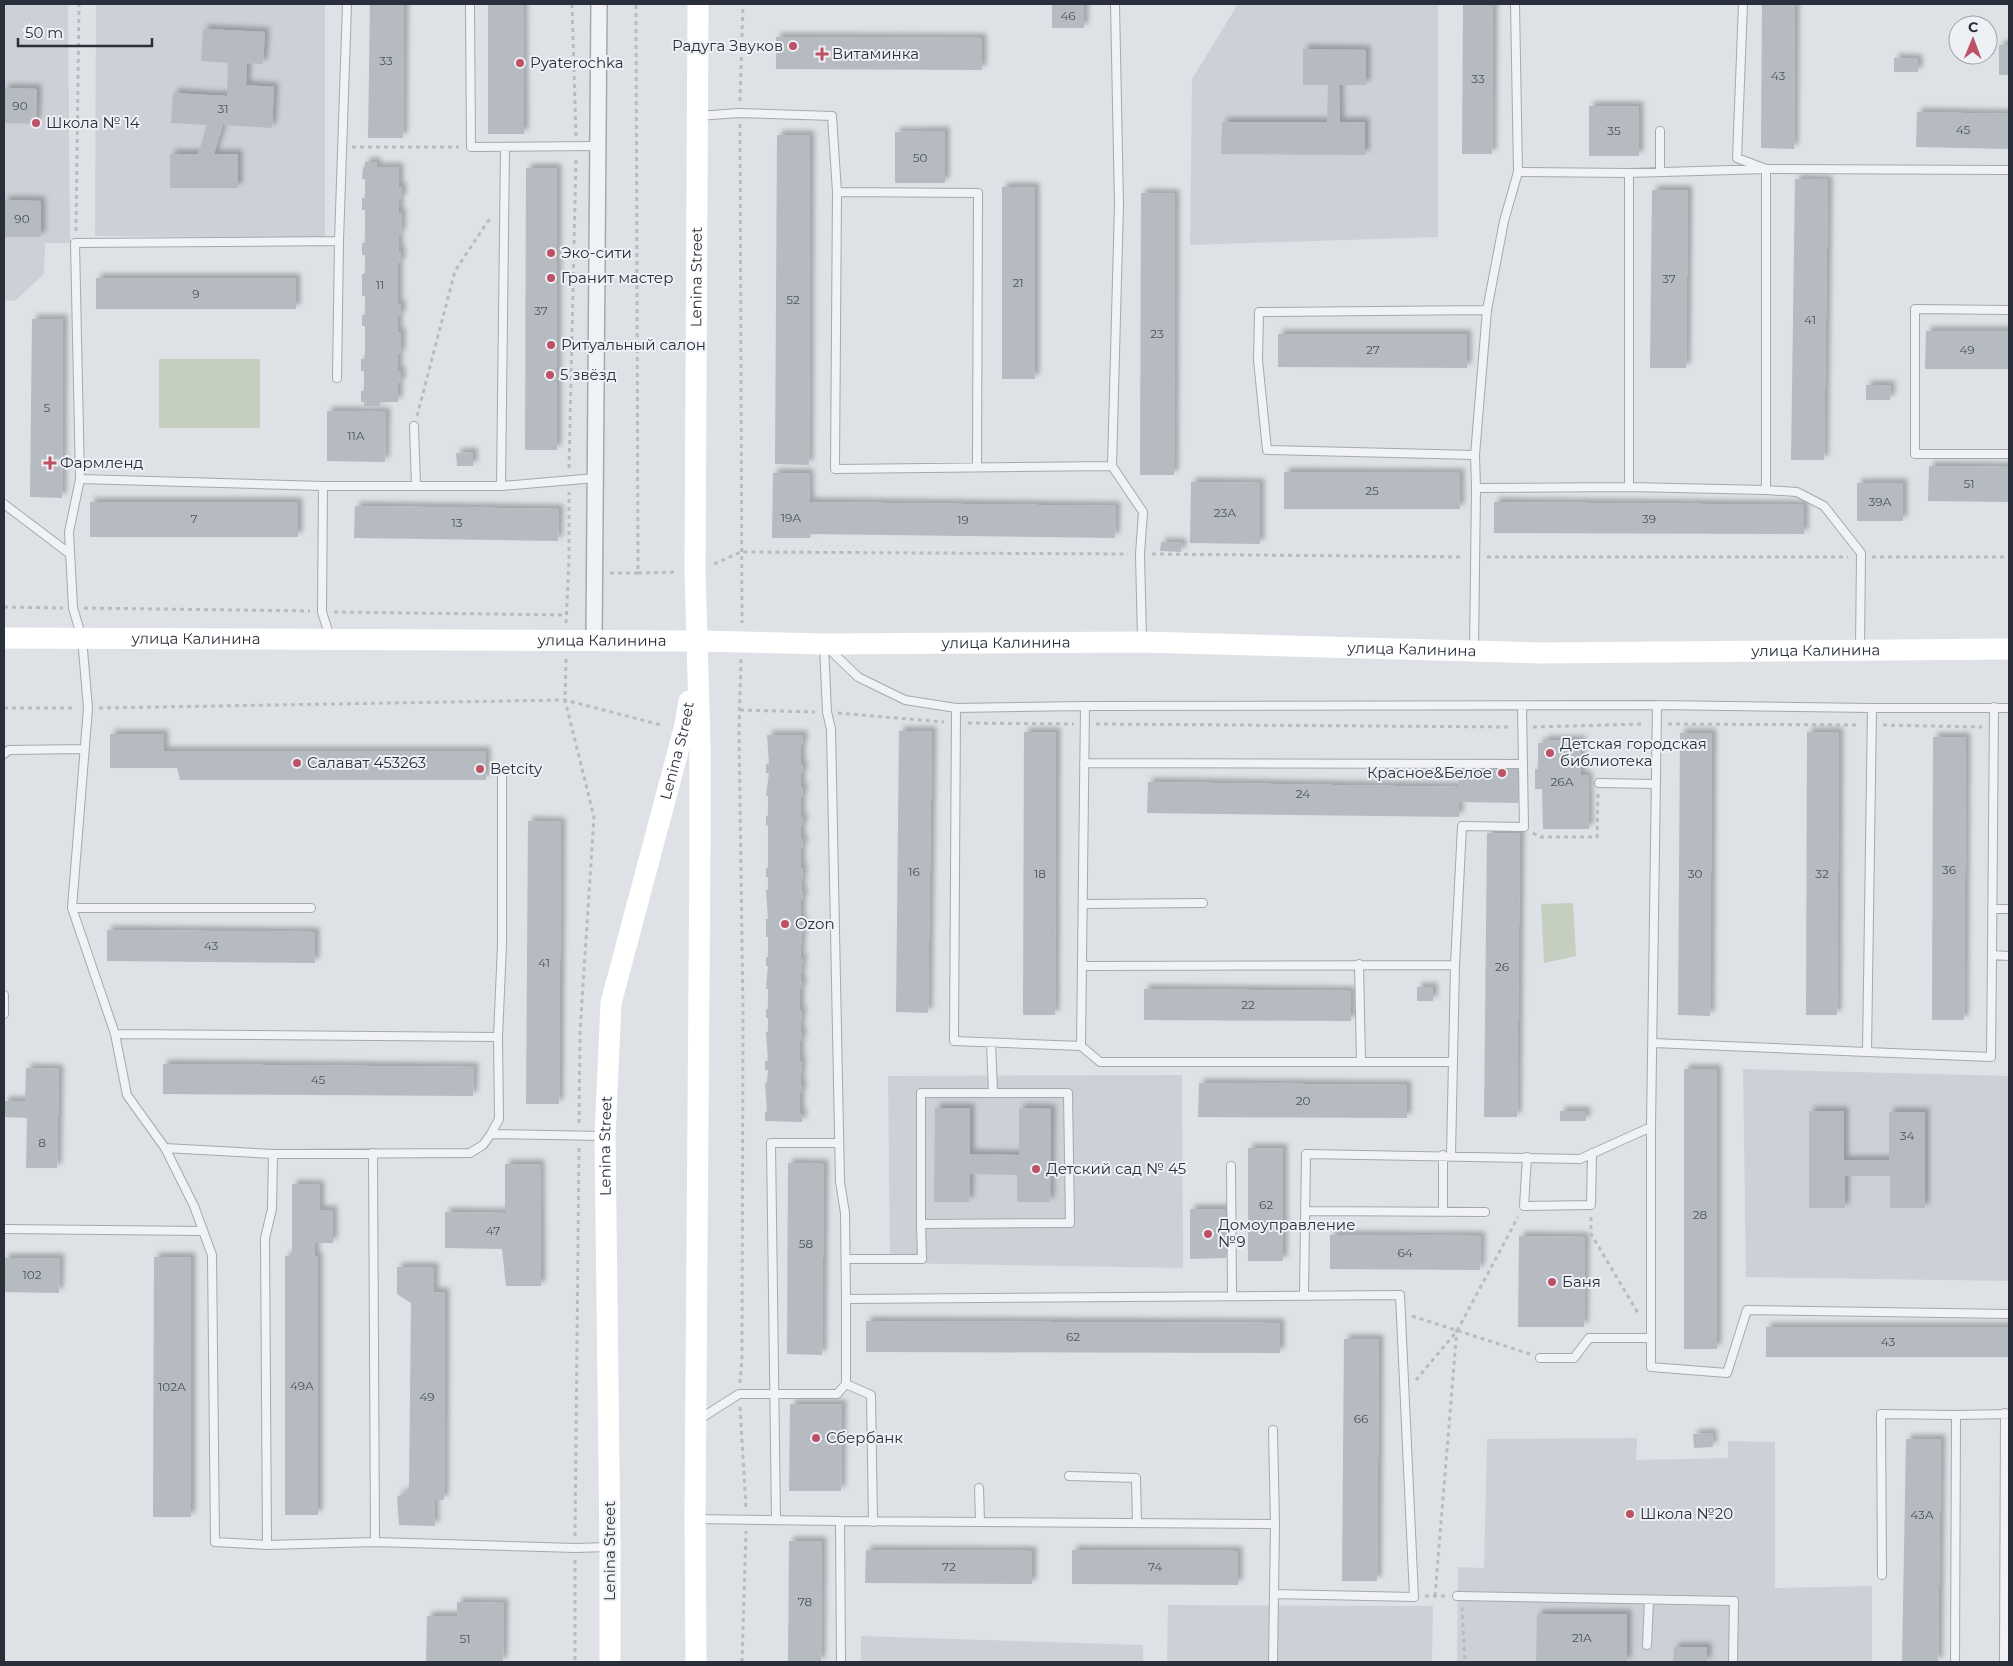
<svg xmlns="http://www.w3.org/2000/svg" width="2013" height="1666" font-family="Montserrat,sans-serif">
  <defs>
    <filter id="shadow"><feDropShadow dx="4.5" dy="-4.5" stdDeviation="2.5" flood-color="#0004"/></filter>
  </defs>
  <rect width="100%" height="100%" fill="#dee2e6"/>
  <path fill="#cdd1d7" d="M4 4H68L70 243H45L44 274 15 301 4 300Z
    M96 4H325V238L95 236Z
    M1238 4H1438V237L1190 245 1192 79Z
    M1743 1069 2009 1076V1281L1746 1277Z
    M1182 1075 1183 1268 890 1263 888 1076Z
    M1637 1438 1636 1460 1728 1458V1441L1775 1442V1588L1872 1586V1662H1457L1458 1567 1484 1568 1487 1439Z
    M1168 1605 1433 1606 1432 1662H1167Z
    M861 1636 1143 1645V1662H861Z"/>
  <path fill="#c5cfc0" d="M159 359H260V428H159Z
    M1573 903 1576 956 1544 963 1541 904Z"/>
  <path fill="#b6bbc2" filter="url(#shadow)" d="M370 4H404L403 138H368Z
    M488 4H523L524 134H488Z
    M1052 4H1084V28H1052Z
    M1463 4H1493L1492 154H1462Z
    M1762 4H1795L1794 149 1761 148Z
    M203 29 265 32 263 64 247 63 246 85 274 87 272 128 223 125 214 154H238V188H170V154H198L207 125 171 123 173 93 227 96 228 63 201 61Z
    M776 37 982 38V70L776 69Z
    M1999 45H2009V75H1999Z
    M1303 49 1366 50V85H1339L1340 122H1365V155L1221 154 1222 122H1327L1328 85H1303Z
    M1894 58 1918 59V72H1894Z
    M4 88 37 89 36 124 4 123Z
    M1589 106H1639V156H1589Z
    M1917 112 2009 114V149L1916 147Z
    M945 131V183H895V132Z
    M777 135H810L809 465 775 464Z
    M365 162H376L377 167H399V187H402V199H399V213H402L401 235H398L399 251H401V263H398V304H401V316H398V332H401V354H398V371H401V383H398V402H380V406H364V402H361V391H364V371H361V359H365V326H362V315H365V296H362V274H365V255H362V243H365V210H362V198H365V179H362L363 167H365Z
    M526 168H557V450H525Z
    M1795 179 1828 180 1824 460H1791Z
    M1002 187H1035V379H1002Z
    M1652 190H1688L1686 368H1650Z
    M1141 193 1175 194 1174 475H1140Z
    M4 200 41 201V237H4Z
    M96 278H296V309H96Z
    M32 319H63L62 498 30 497Z
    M1926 331H2009V369H1925Z
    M1278 334H1467V368L1278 367Z
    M1866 385H1891L1890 400H1866Z
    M327 411 386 412 385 462 327 461Z
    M473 452V466H457L456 453Z
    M1929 466 2009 467V502L1928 501Z
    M1284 472 1460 473V509H1284Z
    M773 473H809L810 502 1116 506 1115 538 810 534V538H772Z
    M1191 482 1260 483V544L1190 543Z
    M1857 483H1903V521H1857Z
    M90 502H298V537H90Z
    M1494 502 1804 505V534L1494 533Z
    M355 506 559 509 558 541 354 538Z
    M1161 542 1182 543 1181 552 1160 551Z
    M899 731H932L928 1013 896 1012Z
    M1024 732H1056L1055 1015H1023Z
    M1807 732H1839L1837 1015H1806Z
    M1680 733H1712L1710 1016 1678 1015Z
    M110 734H164V751H486V780H180L177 768H110Z
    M767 735H803V745H801V765H803V774H801V787H803V797H801V817H803V826H801V839H803V848H801V868H803L801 891H803V900H801V920H803L800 958H803L800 980H802V989H800V1010H802L800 1032H802V1041H800V1061H802L800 1084H802V1093H800V1113H802V1122H800L765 1121V1112H767L765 1083H767L768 1070H765V1061H768L766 1032H768V1018H766V1009H768V989H766L768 966H766V957H768V937H766V919H768L766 890H768V877H766V868H768V825L766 826V816H768V796H766L769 773H766V764H769Z
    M1933 737H1966L1964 1020H1932Z
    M1544 740H1581V775L1588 776 1589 829H1543L1542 789H1535V769H1538V743H1544Z
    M1519 767 1518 803 1459 802V817L1147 813 1148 782 1458 787 1459 768Z
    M528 821 561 822 559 1104H526Z
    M1487 833H1520L1517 1117H1484Z
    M107 930 315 932V963L107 961Z
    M1417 987H1433V1001H1417Z
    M1144 989 1351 991V1021L1144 1020Z
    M163 1064 474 1067 473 1096 163 1094Z
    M26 1068 59 1069 57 1168H26L27 1118 4 1117V1101H25Z
    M1684 1069H1717V1349H1684Z
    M1199 1083 1407 1085V1118L1198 1117Z
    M935 1108H970V1154L1019 1155V1108L1051 1109 1050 1202H1017V1175L970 1174 969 1202H934Z
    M1560 1111H1586V1121H1560Z
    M1809 1111H1844V1160H1889V1112H1925V1208H1890V1176H1845V1208H1809Z
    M1248 1148H1283V1261H1248Z
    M788 1163 824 1164 822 1355 787 1354Z
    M505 1164H540L541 1286H506L502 1249 445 1248V1212L505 1213Z
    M292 1184 320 1185V1210H333V1243H315V1256H318V1515H285V1256H292Z
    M1190 1209H1226V1258L1190 1259Z
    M1330 1235 1481 1236 1480 1270 1330 1269Z
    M1519 1236 1585 1237 1584 1327H1518Z
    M154 1257H191V1517H153Z
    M4 1258H60L59 1293 4 1292Z
    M397 1267H434V1292H445L444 1500H434L435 1526 399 1525 397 1497 409 1490 411 1303 397 1294Z
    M866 1321 1280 1323V1353L866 1352Z
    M1766 1327H2009V1357H1766Z
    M1344 1339H1379L1377 1581H1342Z
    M790 1404H842L841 1491H789Z
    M1712 1433 1713 1447 1694 1448 1693 1434Z
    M1906 1439H1941L1938 1662H1902Z
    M789 1541H822L821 1662H788Z
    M866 1550 1032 1551V1584L865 1583Z
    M1072 1550 1238 1551V1585L1072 1584Z
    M457 1602 504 1603 503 1662H426L427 1616H457Z
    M1537 1614H1627V1662H1536Z
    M1674 1647H1707V1662H1673Z"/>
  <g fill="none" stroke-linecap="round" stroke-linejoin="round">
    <g stroke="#a4a9af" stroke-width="10">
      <path id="lane" d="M470 4 471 147 598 146
        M1515 4 1518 172
        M698 116 739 113 832 116 837 192 835 469 1112 466 1143 512 1140 554 1142 640
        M505 148 501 486 596 478
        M1660 172V131
        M837 192 978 193 977 467
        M1487 310 1504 221 1518 172 1629 173
        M2009 310 1915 309V454H2009
        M337 378 339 241
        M414 426 416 486
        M1475 455 1267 450 1258 360 1259 312 1487 310 1475 455 1476 488
        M1112 466 1119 205 1115 4
        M80 479 323 486
        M1629 487V173L1766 169 2009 170
        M1766 490 1797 492 1824 506 1861 553 1860 649
        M4 504 70 554
        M330 637 322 612 323 486H501
        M824 646 827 712 831 729 840 1182 845 1213 846 1299 1400 1295 1414 1597 1274 1594 1275 1524 840 1521
        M829 649 858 677 905 700 956 708 1085 706 1657 705 1872 708H2009
        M1474 651 1476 488 1629 487 1766 490V169L1737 158 1743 4
        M1994 707 1992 955 2009 956
        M956 708 954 1041 1081 1046 1100 1062H1453
        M1872 708 1867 1052 1991 1057 1992 955
        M4 754 9 750 84 749
        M1084 763 1523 764
        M1599 783 1655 784
        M1083 904 1203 903
        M72 908 88 708 82 638 73 608 69 532 80 479 75 243 339 241 347 4
        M1992 909H2009
        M1359 964 1361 1062
        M1082 966 1455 965
        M4 995V1014
        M115 1034 72 908H311
        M498 1037 502 945V778
        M991 1043 993 1092
        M1653 1043 1867 1052
        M1081 1046 1085 706
        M1651 1127V1367L1727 1373 1747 1310 2009 1314
        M491 1134 604 1136
        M165 1148 273 1154 470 1153 483 1145 491 1134 499 1119 498 1037 115 1034 127 1095 165 1148 194 1206 212 1255 215 1542 267 1545 375 1542 575 1548 608 1547
        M373 1153 375 1542
        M1443 1155V1212
        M1451 1155 1455 965 1462 826 1524 827 1522 706
        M1527 1157 1524 1206 1591 1205 1592 1153
        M1231 1166 1232 1295
        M1305 1211 1485 1212
        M4 1229 203 1231
        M846 1259H922L921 1224V1093H1068L1070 1223 921 1224
        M1304 1294 1306 1154 1580 1159 1651 1127 1657 705
        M1540 1358H1574L1589 1338H1651
        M846 1384 871 1395 873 1522
        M698 1420 739 1394H837L846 1384V1299
        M1273 1430 1275 1524
        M1069 1476 1136 1478 1137 1523
        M979 1488 980 1522
        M695 1519 840 1521 841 1662
        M776 1520 771 1143H839
        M267 1545 265 1238 272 1209 273 1154
        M1882 1575 1881 1414 1956 1415
        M1457 1596 1734 1601 1733 1662
        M1647 1645 1649 1600
        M1273 1662 1274 1594
        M1955 1662 1956 1415 2009 1414
        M2004 1662 2005 1413"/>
    </g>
    <g stroke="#a4a9af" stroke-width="18">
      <path id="street" d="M594 641 599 4"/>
    </g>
    <path stroke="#b8bcc1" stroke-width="3" stroke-dasharray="4 4" stroke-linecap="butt" d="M572 4 576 136
      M740 101 743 4
      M740 124 742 623
      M352 147H459
      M76 231 79 4
      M417 416 455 271 488 221 493 218
      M569 468 576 157
      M1152 554 1463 557
      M1487 557H1848
      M1872 557H2009
      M714 564 741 552 1128 554
      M610 573H638L636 4
      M638 573 677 572
      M4 607 63 608
      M84 608 310 611
      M334 612 566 615
      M566 623 569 562V492
      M566 659 565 700 594 817 580 1031 579 1124
      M4 708H76
      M99 708 565 700 661 725
      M740 710 815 712
      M838 713 944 722
      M968 723 1074 724
      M1096 724 1512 727
      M1668 724 1859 725
      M1883 725 1982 727
      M1533 727 1644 724
      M1533 833 1540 837H1597L1598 794
      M1591 1217V1234L1638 1313
      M1412 1316 1530 1354
      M1416 1380 1457 1331 1518 1217
      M740 1383 742 1357 743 1014 739 730 741 659
      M740 1407 746 1508
      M575 1536 579 1148
      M575 1560V1662
      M1425 1596H1446
      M1435 1596 1457 1328
      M1462 1607 1465 1662
      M742 1662 746 1531"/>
    <use href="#lane" stroke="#f0f2f5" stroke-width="8"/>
    <use href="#street" stroke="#f0f2f5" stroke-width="15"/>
    <g stroke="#fff" stroke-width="21">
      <path id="s1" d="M4 638 696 641 824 644 1142 642 1540 653 2009 649"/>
      <path id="s2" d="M610 1662V1547L605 1136 611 1003 685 725 689 701"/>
      <path id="s3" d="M696 1662 695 1519 700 846V744L695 572 698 4"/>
    </g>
  </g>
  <g fill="#bd5165" stroke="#edf0f4" stroke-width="2">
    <circle cx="793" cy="46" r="5"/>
    <path d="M819.5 46.5h5v5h5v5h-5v5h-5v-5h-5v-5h5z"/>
    <circle cx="520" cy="63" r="5"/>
    <circle cx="36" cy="123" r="5"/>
    <circle cx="551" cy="253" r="5"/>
    <circle cx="551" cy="278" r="5"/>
    <circle cx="551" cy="345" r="5"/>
    <circle cx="550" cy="375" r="5"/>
    <path d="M47.5 455.5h5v5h5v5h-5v5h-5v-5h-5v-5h5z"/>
    <circle cx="1550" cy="753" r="5"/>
    <circle cx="297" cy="763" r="5"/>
    <circle cx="480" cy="769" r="5"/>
    <circle cx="1502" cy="773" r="5"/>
    <circle cx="785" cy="924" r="5"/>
    <circle cx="1036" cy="1169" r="5"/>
    <circle cx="1208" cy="1234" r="5"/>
    <circle cx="1552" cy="1282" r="5"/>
    <circle cx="816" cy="1438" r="5"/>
    <circle cx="1630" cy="1514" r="5"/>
  </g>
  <g text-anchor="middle" stroke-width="4" stroke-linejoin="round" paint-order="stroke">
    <g font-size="12" fill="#4c535d">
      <text x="1068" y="20">46</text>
      <text x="386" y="65">33</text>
      <text x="1778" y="80">43</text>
      <text x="1478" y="83">33</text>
      <text x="20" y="110">90</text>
      <text x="223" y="113">31</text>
      <text x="1963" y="134">45</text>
      <text x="1614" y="135">35</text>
      <text x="920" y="162">50</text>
      <text x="22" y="223">90</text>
      <text x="1669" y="283">37</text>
      <text x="1018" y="287">21</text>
      <text x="380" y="289">11</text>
      <text x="196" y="298">9</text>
      <text x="793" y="304">52</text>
      <text x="541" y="315">37</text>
      <text x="1810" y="324">41</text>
      <text x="1157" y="338">23</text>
      <text x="1373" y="354">27</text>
      <text x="1967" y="354">49</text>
      <text x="47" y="412">5</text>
      <text x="356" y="440">11А</text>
      <text x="1969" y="488">51</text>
      <text x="1372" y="495">25</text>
      <text x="1880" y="506">39А</text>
      <text x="1225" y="517">23А</text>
      <text x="791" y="522">19А</text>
      <text x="194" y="523">7</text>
      <text x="1649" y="523">39</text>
      <text x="963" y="524">19</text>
      <text x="457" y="527">13</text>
      <text x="1562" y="786">26А</text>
      <text x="1303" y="798">24</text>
      <text x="1949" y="874">36</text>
      <text x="914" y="876">16</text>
      <text x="1040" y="878">18</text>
      <text x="1695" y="878">30</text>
      <text x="1822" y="878">32</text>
      <text x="211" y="950">43</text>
      <text x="544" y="967">41</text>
      <text x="1502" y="971">26</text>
      <text x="1248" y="1009">22</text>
      <text x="318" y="1084">45</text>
      <text x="1303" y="1105">20</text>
      <text x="1907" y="1140">34</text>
      <text x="42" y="1147">8</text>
      <text x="1266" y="1209">62</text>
      <text x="1700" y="1219">28</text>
      <text x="493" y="1235">47</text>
      <text x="806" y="1248">58</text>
      <text x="1405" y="1257">64</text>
      <text x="32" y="1279">102</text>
      <text x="1073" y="1341">62</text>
      <text x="1888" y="1346">43</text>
      <text x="302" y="1390">49А</text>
      <text x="172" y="1391">102А</text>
      <text x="427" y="1401">49</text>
      <text x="1361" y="1423">66</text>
      <text x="1922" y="1519">43А</text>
      <text x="949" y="1571">72</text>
      <text x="1155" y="1571">74</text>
      <text x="805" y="1606">78</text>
      <text x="1582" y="1642">21А</text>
      <text x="465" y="1643">51</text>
    </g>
    <g font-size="15" fill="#29303b" stroke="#edf0f4" text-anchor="start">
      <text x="783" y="51" text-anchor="end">Радуга Звуков</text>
      <text x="832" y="59">Витаминка</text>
      <text x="530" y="68">Pyaterochka</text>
      <text x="46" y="128">Школа № 14</text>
      <text x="561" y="258">Эко-сити</text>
      <text x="561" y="283">Гранит мастер</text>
      <text x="561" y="350">Ритуальный салон</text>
      <text x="560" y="380">5 звёзд</text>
      <text x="60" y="468">Фармленд</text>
      <text x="1560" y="749">Детская городская<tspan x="1560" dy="17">библиотека</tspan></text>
      <text x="307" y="768">Салават 453263</text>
      <text x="490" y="774">Betcity</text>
      <text x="1492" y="778" text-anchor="end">Красное&amp;Белое</text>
      <text x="795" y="929">Ozon</text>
      <text x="1046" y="1174">Детский сад № 45</text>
      <text x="1218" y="1230">Домоуправление<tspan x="1218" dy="17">№9</tspan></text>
      <text x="1562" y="1287">Баня</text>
      <text x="826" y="1443">Сбербанк</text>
      <text x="1640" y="1519">Школа №20</text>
    </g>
    <g font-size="15" fill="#29303b" stroke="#edf0f4">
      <text dy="5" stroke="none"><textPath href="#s3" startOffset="1385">Lenina Street</textPath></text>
      <text dy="5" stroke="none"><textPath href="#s1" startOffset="192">улица Калинина</textPath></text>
      <text dy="5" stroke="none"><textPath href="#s1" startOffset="598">улица Калинина</textPath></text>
      <text dy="5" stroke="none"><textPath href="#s1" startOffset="1002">улица Калинина</textPath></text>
      <text dy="5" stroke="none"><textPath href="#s1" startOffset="1408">улица Калинина</textPath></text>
      <text dy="5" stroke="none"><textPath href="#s1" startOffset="1812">улица Калинина</textPath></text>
      <text dy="5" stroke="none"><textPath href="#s2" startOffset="920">Lenina Street</textPath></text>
      <text dy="5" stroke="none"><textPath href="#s2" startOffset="516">Lenina Street</textPath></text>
      <text transform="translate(610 1551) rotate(-90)" y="5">Lenina Street</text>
    </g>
  </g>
  <rect width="2013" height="1666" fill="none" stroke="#29303b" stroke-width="10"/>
  <g transform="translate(1973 40) rotate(1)"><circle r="24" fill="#edf0f4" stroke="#9fa3aa"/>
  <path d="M0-4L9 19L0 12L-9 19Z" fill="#bd5165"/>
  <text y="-8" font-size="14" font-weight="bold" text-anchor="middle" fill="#29303b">С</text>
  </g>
  <path d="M18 38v8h134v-8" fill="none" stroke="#29303b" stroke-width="2.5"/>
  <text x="25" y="38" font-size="15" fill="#29303b" stroke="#edf0f4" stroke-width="4" paint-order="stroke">50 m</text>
</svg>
